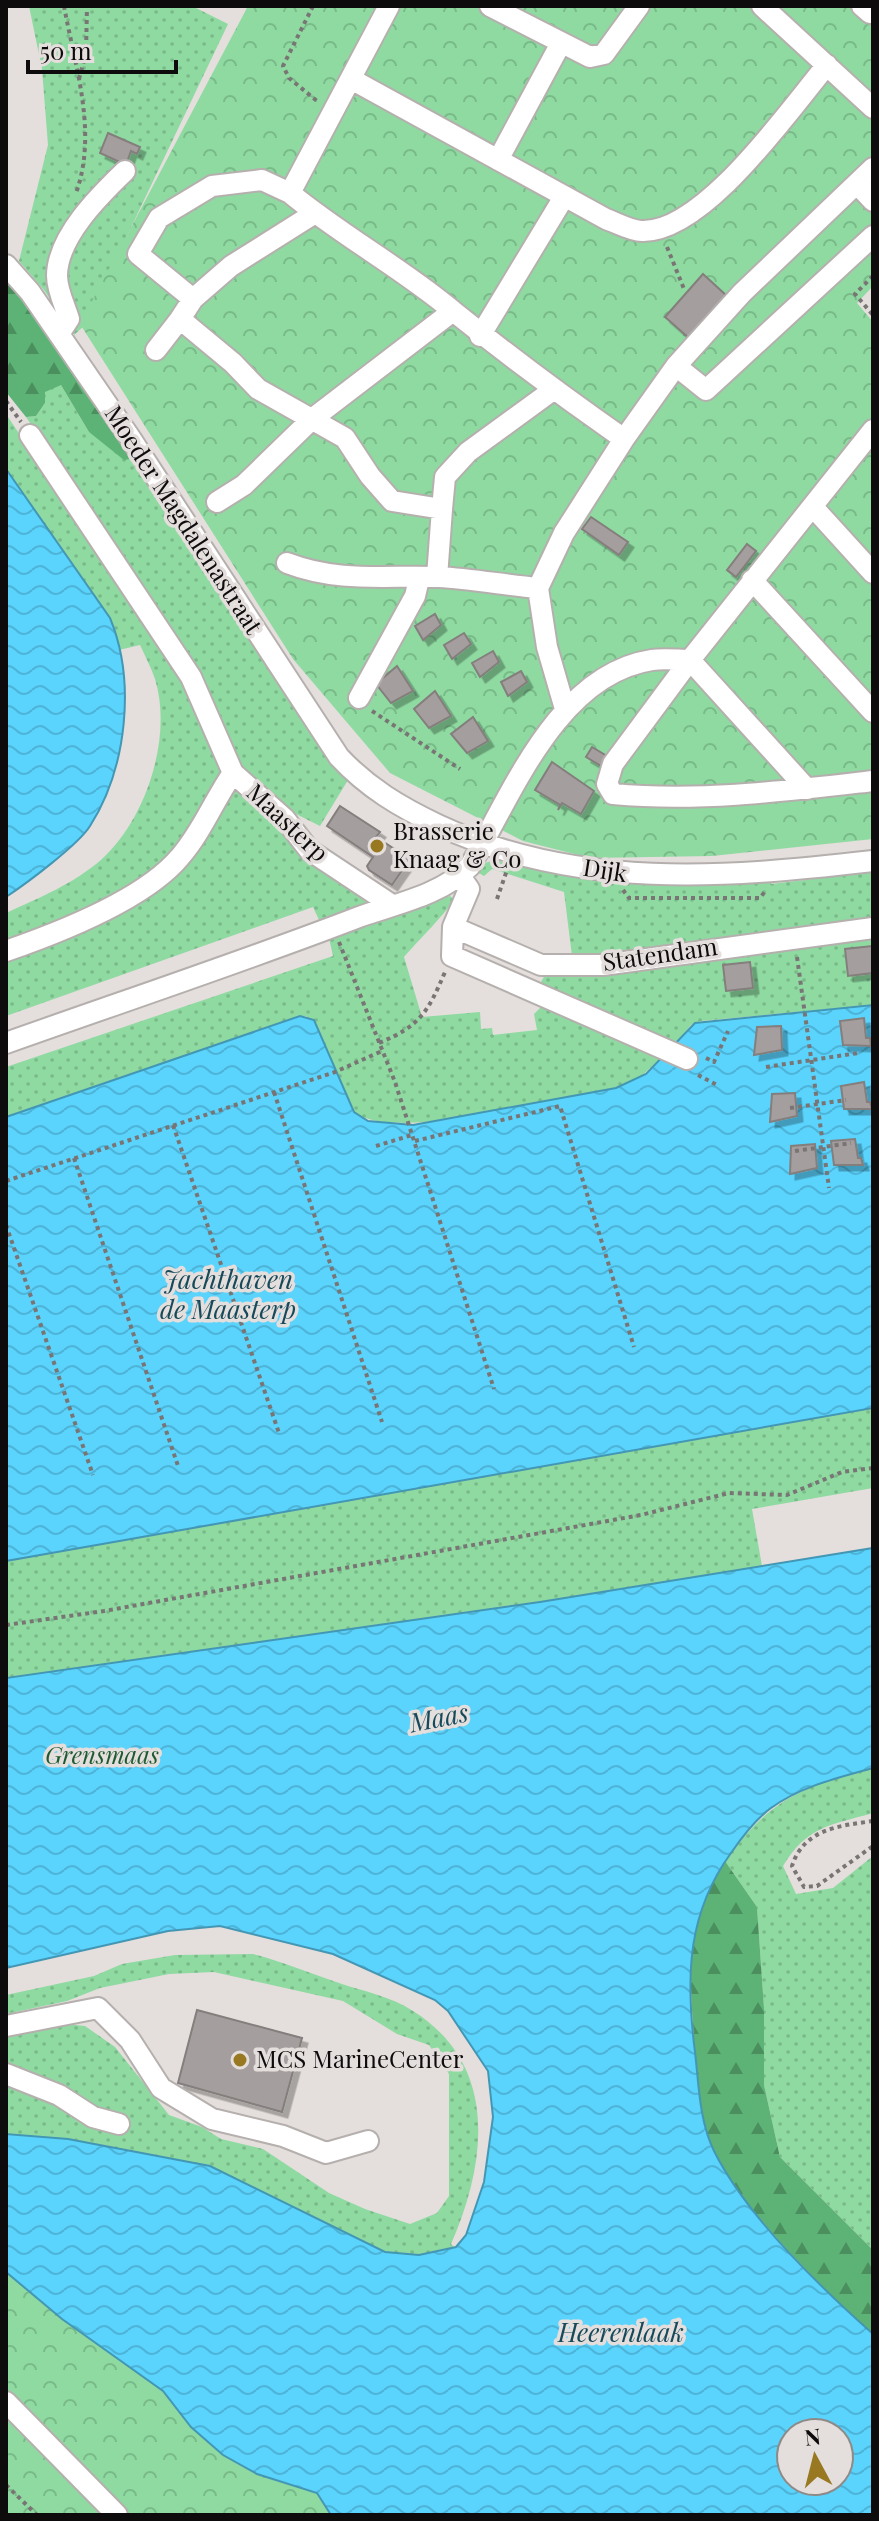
<svg xmlns="http://www.w3.org/2000/svg" width="879" height="2521" font-family="'Playfair Display',serif">
  <defs>
    <pattern id="grass-dots" width="8" height="8" patternUnits="userSpaceOnUse" patternTransform="scale(2)"><rect width="8" height="8" fill="#8edaa1"/><path d="M2 2h.1M6 6h.1" fill="none" stroke="#79ba89" stroke-width="1.8" stroke-linecap="round"/></pattern>
    <pattern id="forest-firs" width="22" height="20" patternUnits="userSpaceOnUse" patternTransform="scale(2)"><rect width="22" height="20" fill="#5db276"/><path d="M5 1l3.5 6h-7zM16 11l3.5 6h-7z" fill="#4b8f5f"/></pattern>
    <pattern id="park-crowns" width="20" height="18" patternUnits="userSpaceOnUse" patternTransform="scale(2)"><rect width="20" height="18" fill="#8edaa1"/><path d="M2 6a3 3 0 1 1 6 0M12 15a3 3 0 1 1 6 0" fill="none" stroke="#79ba89"/></pattern>
    <pattern id="water-waves" width="16" height="10" patternUnits="userSpaceOnUse" patternTransform="scale(2)"><rect width="16" height="10" fill="#5ad3fd"/><path d="M0 5q4-4 8 0t8 0" fill="none" stroke="#4db4d8"/></pattern>
    <filter id="shadow"><feDropShadow dx="5.5" dy="5.5" stdDeviation="0" flood-color="#0004"/></filter>
  </defs>
  <rect width="100%" height="100%" fill="#e4dedc"/>
  <path fill="url(#grass-dots)" d="M29 6H192L228 24 84 326 74 335 44 290 19 261 48 145 42 69Z
    M52 385H61L89 432 135 458 324 755 348 780 320 826 280 806 245 775 197 670 26 417 36 416 45 403 44 392Z
    M6 414 179 673 223 773 188 841 126 893 6 947V913C39 898 75 883 102 859 146 819 173 737 155 679 151 667 145 656 140 645L119 650 110 618 6 469Z
    M234 787 371 900 372 905 320 922 313 907 6 1016V954L138 894Z
    M493 860 616 884 619 880 661 885 773 880 771 884 873 872V1005L701 1021 691 1025 674 1045 540 984 546 973 573 964 564 892 492 869 484 876 477 872 483 864Z
    M450 896 454 899C450 909 415 944 404 957L422 1017 480 1012 481 1029 492 1028 493 1035 537 1030 534 1014 544 1004 662 1057 635 1082 616 1088C566 1098 390 1143 354 1112L306 1016 6 1117V1067L333 956 329 938Z
    M873 1408V1488L752 1509 762 1566 540 1602 6 1678V1561Z
    M873 1768V1813C831 1825 807 1826 783 1866L796 1894 833 1888 873 1856V2250L780 2157 764 2085V2008L757 1907 725 1861C770 1799 801 1787 873 1768Z
    M253 1954C283 1962 310 1973 339 1983 365 1992 390 1996 413 2011 499 2065 487 2162 451 2244L454 2247 419 2255 385 2252 129 2151 68 2139 6 2134V2033L65 2024 85 2026 115 2047 169 2115 202 2127 221 2139 263 2149 329 2193 365 2209 410 2224 437 2213 449 2196V2074L429 2045 397 2034 343 2001 214 1972 169 1974 100 1988 67 2001 6 2014V1995L94 1976 122 1964 175 1955Z"/>
  <path fill="url(#forest-firs)" d="M6 272 135 458 124 460 89 432 61 385 45 392V403L36 416 26 417 6 392Z
    M725 1861 757 1907 764 2008V2085L780 2157 873 2250V2334C826 2293 719 2187 704 2128 696 2096 695 2057 693 2024 688 1954 689 1924 725 1861Z"/>
  <path fill="url(#park-crowns)" d="M248 6H873V286L857 303 873 322V839L712 856 590 858 523 841 390 773 293 659 80 324Z
    M6 2272 62 2319 163 2391 191 2427 223 2455 257 2474 317 2493 331 2515H6Z"/>
  <path fill="url(#water-waves)" stroke="#4397b4" stroke-width="2" fill-rule="evenodd" d="M6 469 110 618C136 681 127 768 90 826 78 845 27 883 6 897Z
    M873 1005V1408L6 1561V1117L300 1016 314 1020 354 1112 368 1121 413 1125 616 1088 646 1074 695 1023Z
    M873 1548V1768C838 1778 801 1786 771 1808 756 1819 742 1837 731 1853 688 1912 686 1974 694 2044 699 2080 698 2118 714 2151 746 2215 820 2287 873 2334V2515H331L317 2493 257 2474 223 2455 191 2427 163 2391 62 2319 6 2272V2134L68 2139 210 2166 385 2252 419 2255 456 2247 466 2235 484 2182 493 2117 488 2071 448 2011 435 2000 333 1954 220 1926 168 1931 6 1968V1678L540 1602ZM791 2433H839V2481H791Z"/>
  <path fill="#a49e9e" stroke="#847e7d" stroke-width="2" filter="url(#shadow)" d="M108 133 140 147 137 154 131 151 126 165 100 153Z
    M703 274 728 297 690 339 665 317Z
    M591 517 628 542 619 555 582 529Z
    M747 544 756 551 736 577 727 570Z
    M435 614 441 625 423 640 415 626Z
    M464 633 471 644 452 659 444 645Z
    M493 651 499 662 480 677 472 663Z
    M397 666 413 691 391 703 376 684Z
    M521 671 527 682 508 696 501 682Z
    M435 691 451 716 429 728 414 709Z
    M473 717 488 741 467 753 451 734Z
    M592 747 607 756 601 766 586 757Z
    M552 762 594 791 581 814 562 803 558 810 560 805 535 790Z
    M340 806 380 832 376 837 410 859 392 885 369 870 367 866 373 857 327 826Z
    M872 946 873 973 848 976 845 949Z
    M750 962 753 988 726 991 723 965Z
    M864 1018 866 1038H870L871 1046 843 1045 840 1021Z
    M781 1026 782 1050 754 1055 757 1027Z
    M864 1082 867 1102H870L872 1109H844L841 1086Z
    M795 1093 797 1116 770 1122 772 1094Z
    M855 1139 858 1158H861L863 1165H834L831 1141Z
    M815 1144 817 1168 790 1174 791 1146Z
    M197 2010 302 2038 282 2112 178 2083Z"/>
  <g fill="none" stroke-linecap="round" stroke-linejoin="round">
    <g stroke="#b5b0ae" stroke-width="24">
      <path id="minor" d="M389 6 290 193C342 236 402 268 453 311 509 356 565 398 624 439
        M490 6 590 57 604 54 639 6
        M762 6 873 108
        M862 6 870 13
        M351 79 606 219C617 223 631 231 642 231 704 233 789 110 827 65
        M498 160 561 43
        M857 184 873 201
        M290 193 262 180 212 186 159 218 138 254 193 299 180 319 233 363 258 389 345 438 370 476 392 501 442 509 445 477 468 452 553 390
        M6 265 30 292 131 439 339 757C368 788 400 807 438 825 577 890 725 878 873 861
        M193 299 231 266 315 213
        M59 334 69 319C65 306 57 290 57 276 57 237 100 195 125 171
        M480 336 564 197
        M156 350 180 319
        M676 366 706 390 873 236
        M873 430 690 660 613 764 607 784 613 794C700 802 786 791 873 781
        M30 435 191 677 233 773
        M217 502 244 485 312 419 453 311
        M813 507 873 573
        M287 563C339 583 386 575 439 577 472 579 505 585 538 588
        M437 577 442 509
        M752 580 873 712
        M359 698 415 596 419 579
        M565 709 547 647 538 588 564 533 624 439 676 366 742 293 873 168
        M460 876 469 889 453 927 541 965H603L873 928
        M453 927 452 956 687 1059
        M6 951C58 933 144 900 180 857 202 832 214 800 233 773L285 819 309 850 392 905
        M6 1043C124 1001 242 962 359 917 395 904 442 895 470 866 512 794 558 674 652 660 664 658 678 660 690 660L807 789
        M6 2026 98 2008 130 2040 161 2088 212 2119 283 2136 326 2153 368 2141
        M6 2074 59 2095 93 2117 119 2124
        M6 2402 117 2515"/>
    </g>
    <path stroke="#797574" stroke-width="4" stroke-dasharray="4 4" stroke-linecap="butt" d="M64 6C75 67 98 132 76 193
      M313 6 283 66 289 78 317 101
      M79 79 86 53 87 6
      M667 247 684 289
      M873 276 855 294 873 315
      M6 401 21 422
      M372 711 460 769
      M623 890 629 898H760L766 890
      M497 899 507 870
      M339 942 395 1082 494 1389
      M797 957 829 1188
      M379 1043C420 1026 428 1012 445 972
      M706 1058 714 1062 728 1031
      M766 1067 858 1053
      M698 1075 717 1085
      M274 1092 382 1422
      M790 1108 846 1100
      M173 1125 279 1433
      M415 1141 560 1106 634 1347
      M376 1146 412 1135
      M795 1151 851 1143
      M74 1158 178 1466
      M6 1181 335 1072 382 1051
      M6 1225 93 1475
      M6 1625 104 1611 641 1515 729 1493 787 1495 842 1472 873 1468
      M873 1821C838 1826 804 1829 792 1866L804 1887 817 1886 873 1846
      M6 2485 37 2515"/>
    <use href="#minor" stroke="#fff" stroke-width="20"/>
  </g>
  <g fill="#987821" stroke="#e4dedc" stroke-width="3">
    <circle cx="377" cy="846" r="8"/>
    <circle cx="240" cy="2060" r="8"/>
  </g>
  <g text-anchor="middle" stroke-width="7" stroke-linejoin="round" paint-order="stroke">
    <g font-size="24" fill="#0d0b0b" stroke="#e4dedc">
      <text transform="translate(183 520) rotate(57)" y="8">Moeder Magdalenastraat</text>
      <text transform="translate(287 823) rotate(43)" y="8">Maasterp</text>
      <text transform="translate(605 871) rotate(9)" y="8">Dijk</text>
      <text transform="translate(660 955) rotate(-8)" y="8">Statendam</text>
    </g>
    <g font-size="24" fill="#0d0b0b" stroke="#e4dedc" text-anchor="start">
      <text x="393" y="840">Brasserie<tspan x="393" dy="28">Knaag &amp; Co</tspan></text>
      <text x="256" y="2068">MCS MarineCenter</text>
    </g>
    <g font-size="24" font-style="italic" fill="#1d5a32" stroke="#e4dedc">
      <text x="102" y="1764">Grensmaas</text>
    </g>
    <g font-size="26" font-style="italic" fill="#164a5b" stroke="#e4dedc">
      <text x="228" y="1289">Jachthaven<tspan x="228" dy="30">de Maasterp</tspan></text>
      <text transform="translate(439 1718) rotate(-11)" y="9">Maas</text>
      <text x="621" y="2342">Heerenlaak</text>
    </g>
  </g>
  <rect width="879" height="2521" fill="none" stroke="#0d0b0b" stroke-width="16"/>
  <g transform="translate(815 2457) rotate(353)"><circle r="38" fill="#e4dedc" stroke="#8e8a88" stroke-width="2"/>
  <path d="M0-6L14 30L0 20L-14 30Z" fill="#987821"/>
  <text y="-12" font-size="22" font-weight="bold" text-anchor="middle" fill="#0d0b0b">N</text>
  </g>
  <path d="M28 60v12h148v-12" fill="none" stroke="#0d0b0b" stroke-width="4"/>
  <text x="40" y="60" font-size="24" fill="#0d0b0b" stroke="#e4dedc" stroke-width="6" paint-order="stroke">50 m</text>
</svg>
